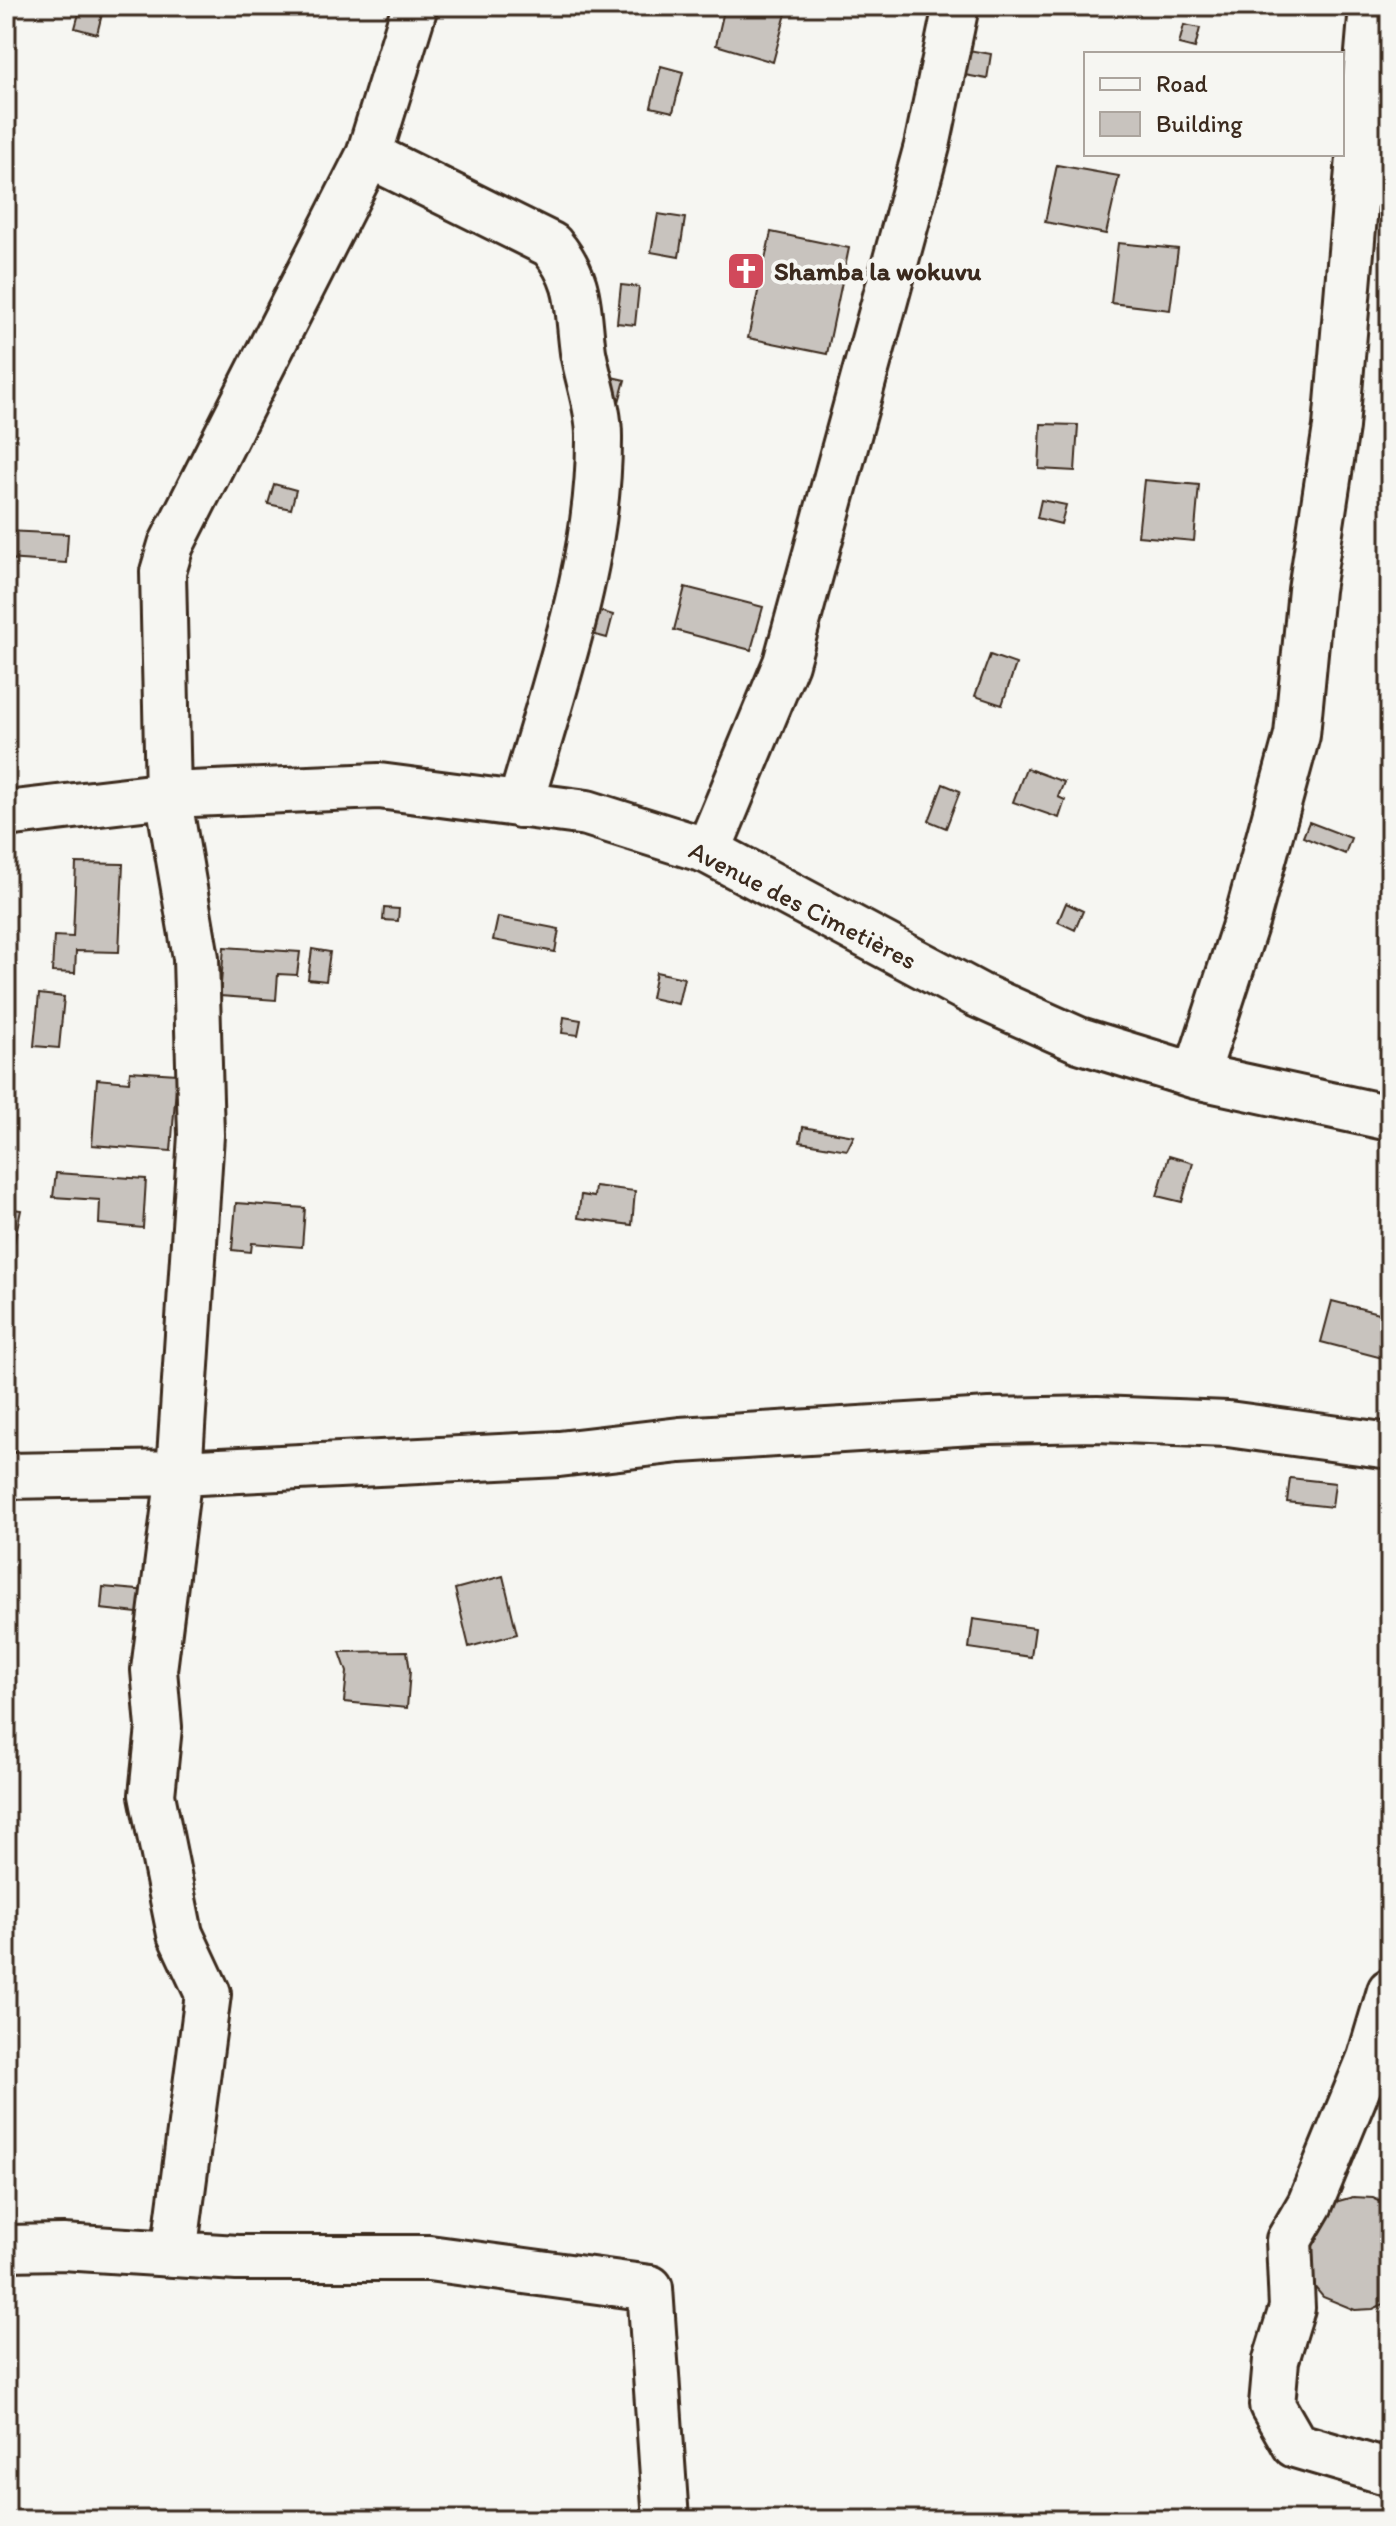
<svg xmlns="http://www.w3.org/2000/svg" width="1396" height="2526" font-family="Itim,sans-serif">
  <rect width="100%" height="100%" fill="#f6f6f2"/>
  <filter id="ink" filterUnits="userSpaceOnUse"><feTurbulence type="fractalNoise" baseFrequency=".0125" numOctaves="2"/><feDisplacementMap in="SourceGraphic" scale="16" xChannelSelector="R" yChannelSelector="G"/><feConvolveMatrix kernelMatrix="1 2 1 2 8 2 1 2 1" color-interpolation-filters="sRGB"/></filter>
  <g filter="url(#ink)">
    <path fill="#c8c3be" stroke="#3b2a1e" stroke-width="2" d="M81 6H104L97 34 75 28Z
      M725 6H788L773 62 716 45Z
      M1184 25 1200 28 1195 48 1179 44Z
      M952 47 991 54 987 79 948 72Z
      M661 66 683 72 673 112 651 107Z
      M1057 165 1119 176 1106 234 1045 222Z
      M658 214 685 218 679 257 651 252Z
      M771 232 849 248 827 354 748 338Z
      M1118 243 1178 249 1170 310 1111 303Z
      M621 285 639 287 635 325 617 323Z
      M603 375 625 380 619 402 598 398Z
      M1041 424 1078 425 1075 471 1039 469Z
      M1144 480 1199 485 1194 541 1138 536Z
      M274 484 296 490 291 509 268 504Z
      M1041 500 1066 505 1061 524 1037 518Z
      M6 531 68 534 66 563 6 559Z
      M685 587 763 607 751 650 674 630Z
      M589 608 613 615 607 638 592 634 596 623 586 620Z
      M990 655 1016 664 1002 705 975 696Z
      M1026 768 1064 782 1058 797 1065 800 1059 818 1013 802Z
      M943 784 960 791 946 828 929 821Z
      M1309 822 1351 838 1345 854 1303 837Z
      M76 863 123 864 119 952 76 951 75 973 52 972 54 936 73 937Z
      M1066 903 1083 911 1075 930 1058 922Z
      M384 908 399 909 398 921 383 920Z
      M498 917 559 929 555 952 493 940Z
      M224 947 300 952 297 975 278 974 276 1000 220 996Z
      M312 949 330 952 326 981 308 979Z
      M656 972 684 978 678 1004 651 998Z
      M39 994 64 997 59 1048 34 1046Z
      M564 1017 581 1020 578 1035 562 1033Z
      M130 1071 177 1074 171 1151 92 1145 97 1079 129 1082Z
      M803 1127 854 1136 847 1150 800 1142Z
      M1169 1156 1193 1163 1182 1202 1157 1196Z
      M56 1173 146 1179 143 1228 99 1224 100 1200 53 1197Z
      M595 1186 635 1191 632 1225 578 1218 581 1195 594 1197Z
      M236 1203 305 1208 302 1247 252 1243 251 1252 232 1250Z
      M6 1208 21 1210 14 1243 6 1241Z
      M1332 1301 1390 1316V1360L1321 1342Z
      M1290 1478 1335 1483 1332 1507 1287 1502Z
      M503 1576 517 1634 469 1647 455 1589Z
      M103 1587 149 1591 146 1614 101 1609Z
      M973 1619 1035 1628 1031 1657 969 1648Z
      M407 1651 410 1671 407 1708 344 1702 347 1672 340 1652Z
      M1353 2197 1373 2198 1390 2206V2301L1373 2309 1355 2310 1323 2297 1312 2284 1305 2267 1319 2215 1335 2202Z"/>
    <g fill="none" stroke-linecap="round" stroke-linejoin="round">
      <g stroke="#3b2a1e" stroke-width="50">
        <path id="minor" d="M369 155 551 245C582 282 577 308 583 352 588 380 599 409 599 436 600 562 554 685 520 805
          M6 814 168 795 379 786 587 813 708 851 978 995 1079 1040 1196 1076 1390 1118
          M708 851 786 663 927 146 956 6
          M1196 1076 1247 919 1297 735 1311 590 1336 427 1372 6
          M6 1476 179 1473 559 1454 680 1440 989 1421 1097 1419 1228 1424 1390 1446
          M1390 1991 1370 2058 1310 2204 1289 2240 1292 2308 1276 2360 1272 2405 1295 2445 1390 2473
          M6 2248 63 2247 237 2258H429L650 2288 666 2520
          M174 2254 208 1994 180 1934 152 1795 159 1727 154 1670 179 1473 201 1135 196 958 168 795 163 572 171 545 369 155 415 6"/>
      </g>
      <use href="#minor" stroke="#f6f6f2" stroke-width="44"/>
    </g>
  </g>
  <defs>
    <g id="church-square" transform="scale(2)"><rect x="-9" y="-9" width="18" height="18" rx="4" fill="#d1495b" stroke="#f6f6f2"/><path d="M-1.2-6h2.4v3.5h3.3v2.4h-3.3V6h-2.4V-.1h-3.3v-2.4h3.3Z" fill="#fff"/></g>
  </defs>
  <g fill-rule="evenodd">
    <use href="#church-square" x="746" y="271"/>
  </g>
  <g text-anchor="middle" stroke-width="8" stroke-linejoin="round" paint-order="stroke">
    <g font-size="26" font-weight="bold" fill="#3b2a1e" stroke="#f6f6f2" text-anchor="start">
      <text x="774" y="280">Shamba la wokuvu</text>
    </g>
    <g font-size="26" fill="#3b2a1e" stroke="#f6f6f2">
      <text transform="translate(803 905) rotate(27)" y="9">Avenue des Cimetières</text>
    </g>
  </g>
  <rect width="1396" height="2526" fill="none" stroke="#f6f6f2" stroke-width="32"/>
  <rect x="16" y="16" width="1364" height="2494" fill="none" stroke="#3b2a1e" stroke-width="3" filter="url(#ink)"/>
  <rect x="1084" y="52" width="260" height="104" fill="#f6f6f2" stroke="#aba49d" stroke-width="2"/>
  <rect x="1100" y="78" width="40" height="12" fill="#f6f6f2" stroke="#aba49d" stroke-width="2"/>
  <text x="1156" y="92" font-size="24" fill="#3b2a1e">Road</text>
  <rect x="1100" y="112" width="40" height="24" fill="#c8c3be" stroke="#aba49d" stroke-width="2"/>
  <text x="1156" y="132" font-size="24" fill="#3b2a1e">Building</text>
</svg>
